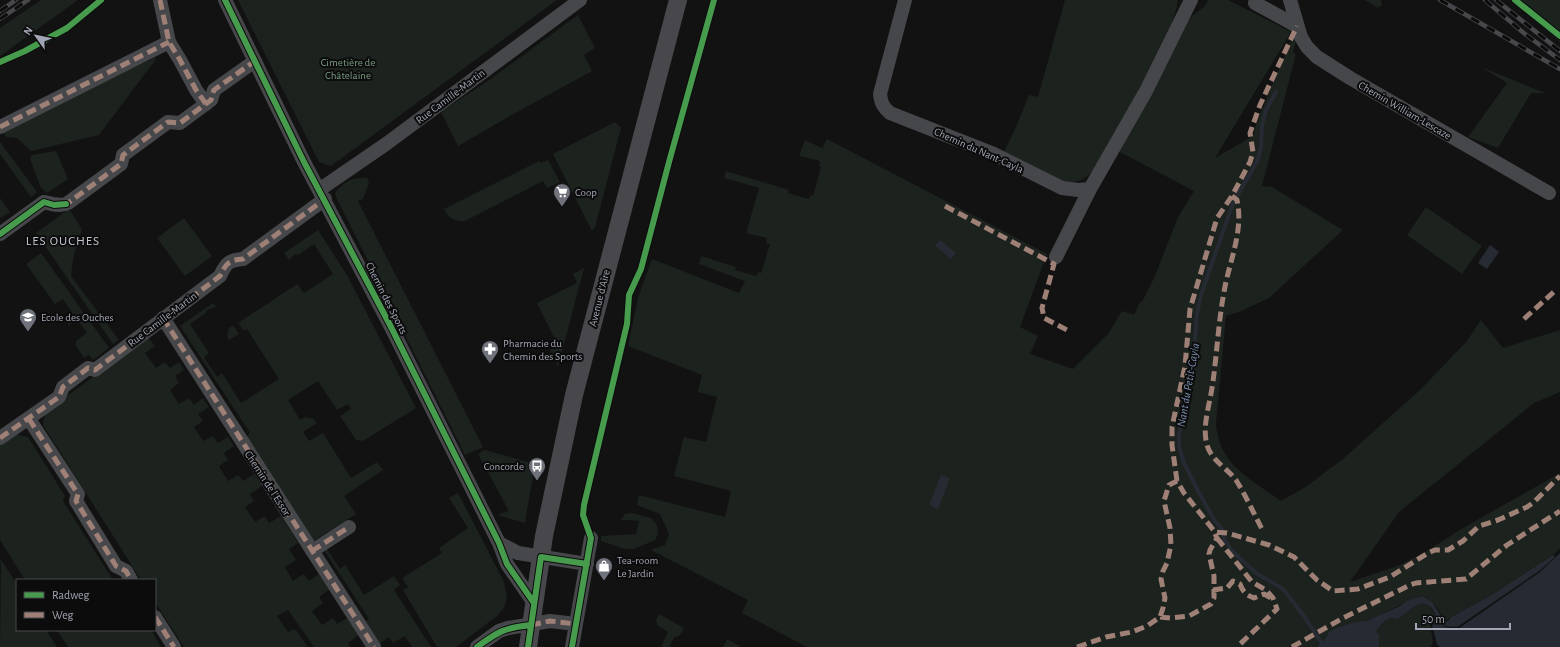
<svg xmlns="http://www.w3.org/2000/svg" width="1560" height="647" font-family="'Alegreya Sans',sans-serif">
  <rect width="100%" height="100%" fill="#121212"/>
  <path fill="#1c221d" d="M41 0H78L0 56V28Z
    M238 0H557L331 166 319 162Z
    M1065 0H1178C1176 15 1169 30 1163 44 1143 87 1118 127 1095 169 1086 179 1079 182 1065 183L1004 152 1016 127 1029 95 1038 97Z
    M1208 0H1228L1291 32 1215 158 1253 136 1257 121 1293 36 1297 37 1293 53 1296 54 1262 186 1272 187 1343 230 1269 298 1239 312 1226 316 1216 424C1219 465 1251 479 1281 501L1307 486 1344 458 1421 389 1466 342 1481 320 1503 348 1560 330V392L1534 403 1399 512 1350 582 1400 565 1427 551 1458 531 1560 473V548L1553 555 1490 596 1451 617 1445 622C1441 611 1433 601 1422 596 1402 602 1386 614 1365 621 1354 624 1340 624 1330 632 1327 634 1325 639 1323 642H1321L1317 647H807L742 613 748 600 651 550 665 545 669 534 660 514 637 505 639 495 725 517 731 491 674 476 684 437 706 442 717 397 698 392 702 375 628 346 638 298 652 259 739 293 745 281 699 264 701 256 736 267 735 270 756 276 758 272 761 273 770 244 766 243 767 238 746 233 759 188 724 178 726 171 789 190 788 193 809 199 810 195 813 196 821 167 819 166 820 161 799 156 805 140 822 148 827 139 1047 254 1020 327 1038 336 1030 354 1073 369 1108 334 1122 311 1134 315 1140 302H1142L1155 276 1178 217 1194 191 1118 151 1183 28 1193 15 1205 6Z
    M1365 0H1381L1382 5 1378 8Z
    M1510 0H1560V42L1516 5Z
    M578 15 595 48 584 55 592 71 510 116 458 146 441 112 492 78Z
    M155 58 156 59 99 135 31 151 17 138 6 137 3 132 96 84Z
    M1481 67 1545 93H1531L1498 148 1468 137 1507 83Z
    M615 122 621 128 595 227 592 231 553 154Z
    M0 142 37 192 31 197 0 154Z
    M56 151 68 179 47 193 41 188 30 159 32 155Z
    M548 160 560 182 547 188 543 181 465 221C453 221 450 219 444 209L539 161 541 163Z
    M367 178 369 183 363 199 358 201 483 447 465 455 337 199 335 194C337 188 347 181 353 179 357 178 363 178 367 178Z
    M0 198 10 212 0 218Z
    M1426 207 1482 246 1462 274 1407 235Z
    M69 209 82 229 73 259 71 276 119 340 113 344 36 233Z
    M184 218 212 256 185 276 157 238Z
    M318 230 347 275 416 408 363 441 356 440 340 416 351 409 348 404 337 410 318 381 288 400 300 420 305 417 314 419 317 423 303 432 309 441 323 433 351 478 377 462 383 470 344 496 356 514 312 542 245 438 250 433 180 326 213 303 216 307 207 310 206 313 190 324 209 353 204 357 217 377 222 373 241 403 279 379 247 329 244 331 238 323 297 284 304 293 333 274 314 244 298 255 295 254 289 260 284 253Z
    M41 253 109 348 93 360 89 355 84 358 76 346V341L87 333 77 319 69 325 65 318 72 313 63 299 55 304 26 264Z
    M584 268 558 367 550 350 558 345 537 303 577 283 573 274Z
    M233 325 239 334 229 340 227 336 229 328Z
    M148 337 155 346 145 353 156 368 165 362 170 368 179 362 184 370 175 376 179 383 170 390 179 404 189 398 194 405 203 398 209 407 198 414 203 421 194 427 203 441 213 436 218 443 228 437 234 446 224 453 228 460 219 466 228 481 238 475 243 481 254 474 262 486 250 494 254 501 245 507 255 522 265 516 269 523 281 516 298 543 289 549 296 560 285 567 293 581 304 574 309 581 319 574 329 590 319 597 323 603 312 611 322 625 333 618 337 624 347 618 359 635 348 643 350 647H314L288 610 277 616 288 632 293 629 296 630 308 647H184L155 602V580H141L43 425 45 412Z
    M15 434 28 437 65 496 63 501 113 580H25L0 540V445Z
    M485 450 535 464 525 523 497 515 509 511 478 454Z
    M458 493 504 582 507 597 504 608 497 616 456 647H437L403 590 408 587 402 578 442 553 439 548 468 528 449 498Z
    M632 513 651 518 657 525 658 534 655 540 634 549H625L601 541V536L636 534 639 521 629 520H621L625 514Z
    M327 549 340 569 345 565 364 595 394 576 400 585 394 590 431 647H412L405 636 393 643 389 637 379 644 365 622 369 619 324 550Z
    M0 558 17 584V630H46L57 647H0L1 567Z
    M1419 604C1431 604 1435 610 1435 621L1430 624 1433 642 1430 647H1335L1392 618C1403 616 1409 609 1419 604Z
    M659 614 684 628 681 634 677 637 675 636 669 647H661L668 632 658 626 656 620Z
    M57 630H151L161 647H68Z
    M727 639 740 646 739 647H723Z"/>
  <path fill="#262b33" d="M940 240 956 253 951 259 935 246Z
    M1490 245 1499 252 1487 269 1478 263Z
    M941 475 950 478 938 509 929 505Z
    M1560 553V647H1440L1437 644 1432 625 1434 624 1435 614 1432 608C1418 597 1411 611 1399 618 1395 620 1397 618 1393 618 1386 619 1379 625 1376 632L1379 635V645L1378 647H1317L1321 642H1323L1329 632 1336 628 1354 622 1366 621 1398 607 1407 601 1422 596 1432 602 1445 622 1448 621 1451 617 1490 596 1553 555 1555 557 1539 571 1457 627 1444 626 1441 623 1444 627 1458 629 1540 572Z"/>
  <g fill="none" stroke-linecap="round" stroke-linejoin="round">
    <path stroke="#262b33" stroke-width="4" d="M1276 92 1266 110 1262 125 1261 147 1257 162 1233 203 1201 295 1197 313 1193 369 1179 434V446L1183 461 1199 493 1215 521 1222 529 1224 539 1232 551 1256 573 1283 589 1304 616 1321 642"/>
    <path stroke="#46474a" stroke-width="14" d="M160 0 169 42 180 60 196 90 206 104
      M225 0 304 162 390 325 499 543 507 564 534 603
      M905 0 880 94C881 103 883 107 890 113L994 154 1062 188 1078 190 1090 189
      M1290 0 1301 37 1307 47 1317 57 1350 78 1549 193
      M1255 3 1297 26
      M0 127 169 42
      M319 190 386 144 580 0
      M0 234 44 202C52 204 61 207 68 203L121 164 123 155 168 122 180 123 211 100 214 90 255 61
      M1056 257 1090 189 1146 91 1191 0
      M163 318 374 647
      M29 419 78 494 76 501 116 566 126 571 131 580
      M0 438 59 397 63 387 88 368 95 370 220 276C226 263 229 260 243 259L325 199
      M499 543 518 553 587 564
      M312 551 349 527
      M155 617 174 647
      M477 647 499 631 508 628 550 621 576 624
      M572 647 591 538"/>
    <path stroke="#48484c" stroke-width="18" d="M528 647 544 536 574 395 678 0"/>
    <g stroke="#47484b" stroke-width="4.5">
      <path id="rail" d="M1440 0 1560 69
        M1485 0 1525 34 1560 60
        M1496 0 1560 51
        M0 11 16 0
        M0 19 28 0"/>
    </g>
    <use href="#rail" stroke="#0c0c0d" stroke-width="3" stroke-dasharray="9" stroke-linecap="butt"/>
    <path stroke="#9e8076" stroke-width="5" stroke-dasharray="10 5" stroke-linecap="butt" d="M160 0 169 42 180 60 196 90 206 104
      M0 127 169 42
      M1232 196 1237 200C1244 231 1229 262 1224 292 1218 324 1217 356 1212 388 1209 407 1202 427 1207 445 1211 460 1228 469 1236 480 1246 496 1254 514 1263 531
      M62 204 68 203 121 164 123 155 168 122 180 123 211 100 214 90 255 61
      M945 206 1054 264 1042 308 1044 318 1067 330
      M163 318 374 647
      M1524 319 1557 289
      M29 419 78 494 76 501 116 566 126 571 131 580
      M0 438 59 397 63 387 88 368 95 370 220 276C226 263 229 260 243 259L325 199
      M1177 481 1172 445V427L1185 366 1190 309 1217 218 1232 196 1250 162 1253 152 1250 133 1260 105 1297 26
      M1217 538 1252 582 1266 590 1273 598 1277 609 1237 647
      M312 551 349 527
      M1213 590 1227 588 1233 581 1240 584C1243 592 1246 595 1254 598L1264 594 1271 598
      M155 617 174 647
      M1160 617 1171 618 1189 616 1211 604 1214 598V576L1209 554 1210 550 1217 538 1215 534
      M531 625 550 621 576 624
      M1077 647 1106 637 1132 632 1147 626 1160 617 1163 608 1165 598 1161 579 1163 571 1167 563 1171 545 1170 528 1164 501 1169 485 1177 481 1184 493 1215 532 1227 533 1269 545 1294 557 1317 580 1333 591 1358 589 1390 577 1428 553 1435 550H1448L1463 541 1479 526 1498 520 1527 507 1534 502 1560 476
      M1292 647 1343 618 1410 585 1416 583 1466 579 1507 545 1560 511"/>
    <g stroke="#0c0c0d" stroke-width="8">
      <path id="cycleway" d="M225 0 304 162 390 325 499 543 507 564 534 603
        M1515 0 1560 36
        M0 62 25 51 67 28 101 0
        M0 234 44 202 54 205 66 204
        M477 647C499 631 504 628 531 625
        M528 647 541 557 587 564
        M572 647 591 538 583 515 584 505 627 324 629 295 641 269 646 250 669 162 714 0"/>
    </g>
    <use href="#cycleway" stroke="#469c4c" stroke-width="6"/>
  </g>
  <defs>
    <g id="supermarket-pin" transform="scale(0.9)"><path d="M0 17L-7.5 6A9.5 9.5 0 1 1 7.5 6Z" fill="#70727b" stroke="#0c0c0d"/><path d="M-6-5.5h2.5l.6 2H6L4.5 2H-2.5L-4.4-4H-6ZM-1.5 3.2a1.3 1.3 0 1 0 .1 0ZM3 3.2a1.3 1.3 0 1 0 .1 0Z" fill="#fff"/></g>
    <g id="school-pin" transform="scale(0.9)"><path d="M0 17L-7.5 6A9.5 9.5 0 1 1 7.5 6Z" fill="#70727b" stroke="#0c0c0d"/><path d="M0-5L7-2L0 1L-7-2ZM-4 1L0 2.5L4 1V4Q0 6-4 4Z" fill="#fff"/></g>
    <g id="pharmacy-pin" transform="scale(0.9)"><path d="M0 17L-7.5 6A9.5 9.5 0 1 1 7.5 6Z" fill="#70727b" stroke="#0c0c0d"/><path d="M-2-6h4v4h4v4h-4v4h-4v-4h-4v-4h4Z" fill="#fff"/></g>
    <g id="bus-pin" transform="scale(0.9)"><path d="M0 17L-7.5 6A9.5 9.5 0 1 1 7.5 6Z" fill="#70727b" stroke="#0c0c0d"/><path d="M-5-6H5V4H4V6H2V4H-2V6H-4V4H-5ZM-3.5-4V0h7V-4ZM-3.5 1.2v1.5H-2V1.2ZM2 1.2v1.5H3.5V1.2Z" fill="#fff"/></g>
    <g id="shop-pin" transform="scale(0.9)"><path d="M0 17L-7.5 6A9.5 9.5 0 1 1 7.5 6Z" fill="#70727b" stroke="#0c0c0d"/><path d="M-5-2.5h2.3a2.7 3.5 0 0 1 5.4 0H5L5.5 6h-11ZM-1.5-2.5h3a1.5 2.3 0 0 0-3 0Z" fill="#fff"/></g>
  </defs>
  <g fill-rule="evenodd">
    <use href="#supermarket-pin" x="562" y="192"/>
    <use href="#school-pin" x="28" y="317"/>
    <use href="#pharmacy-pin" x="490" y="349"/>
    <use href="#bus-pin" x="537" y="466"/>
    <use href="#shop-pin" x="604" y="566"/>
  </g>
  <g text-anchor="middle" stroke-width="4" stroke-linejoin="round" paint-order="stroke">
    <g font-size="11" fill="#799e81" stroke="#0c0c0d">
      <text x="348" y="66">Cimetière de<tspan x="348" dy="13">Châtelaine</tspan></text>
    </g>
    <g font-size="11" fill="#a2a5b3" stroke="#0c0c0d">
      <text transform="translate(450 96) rotate(-37)" y="4">Rue Camille-Martin</text>
      <text transform="translate(1405 110) rotate(30)" y="4">Chemin William-Lescaze</text>
      <text transform="translate(979 150) rotate(24)" y="4">Chemin du Nant-Cayla</text>
      <text transform="translate(387 298) rotate(63)" y="4">Chemin des Sports</text>
      <text transform="translate(599 298) rotate(-76)" y="4">Avenue d'Aïre</text>
      <text transform="translate(162 319) rotate(-37)" y="4">Rue Camille-Martin</text>
      <text transform="translate(268 483) rotate(57)" y="4">Chemin de l'Essor</text>
    </g>
    <g font-size="11" fill="#a2a5b3" stroke="#0c0c0d" text-anchor="start">
      <text x="575" y="196">Coop</text>
      <text x="41" y="321">Ecole des Ouches</text>
      <text x="503" y="347">Pharmacie du<tspan x="503" dy="13">Chemin des Sports</tspan></text>
      <text x="524" y="470" text-anchor="end">Concorde</text>
      <text x="617" y="564">Tea-room<tspan x="617" dy="13">Le Jardin</tspan></text>
    </g>
    <g font-size="12" font-style="italic" fill="#798eae" stroke="#0c0c0d">
      <text transform="translate(1188 385) rotate(-80)" y="4">Nant du Petit-Cayla</text>
    </g>
    <g font-size="13" letter-spacing="1" fill="#c3c5cf" stroke="#0c0c0d">
      <text x="63" y="245">LES OUCHES</text>
    </g>
  </g>
  <rect x="16" y="579" width="140" height="52" fill="#0c0c0d" stroke="#48494f"/>
  <rect x="24" y="592" width="20" height="6" fill="#469c4c" stroke="#48494f"/>
  <text x="52" y="599" font-size="12" fill="#a2a5b3">Radweg</text>
  <rect x="24" y="612" width="20" height="6" fill="#9e8076" stroke="#48494f"/>
  <text x="52" y="619" font-size="12" fill="#a2a5b3">Weg</text>
  <g transform="translate(36 36) rotate(303)" stroke="#0c0c0d" stroke-width="3" paint-order="stroke">
  <path d="M0-3L7 15L0 10L-7 15Z" fill="#a2a5b3"/>
  <text y="-6" font-size="11" font-weight="bold" text-anchor="middle" fill="#a2a5b3">N</text>
  </g>
  <path d="M1416 623v6h94v-6" fill="none" stroke="#a2a5b3" stroke-width="2"/>
  <text x="1422" y="623" font-size="12" fill="#a2a5b3" stroke="#0c0c0d" stroke-width="3" paint-order="stroke">50 m</text>
</svg>
